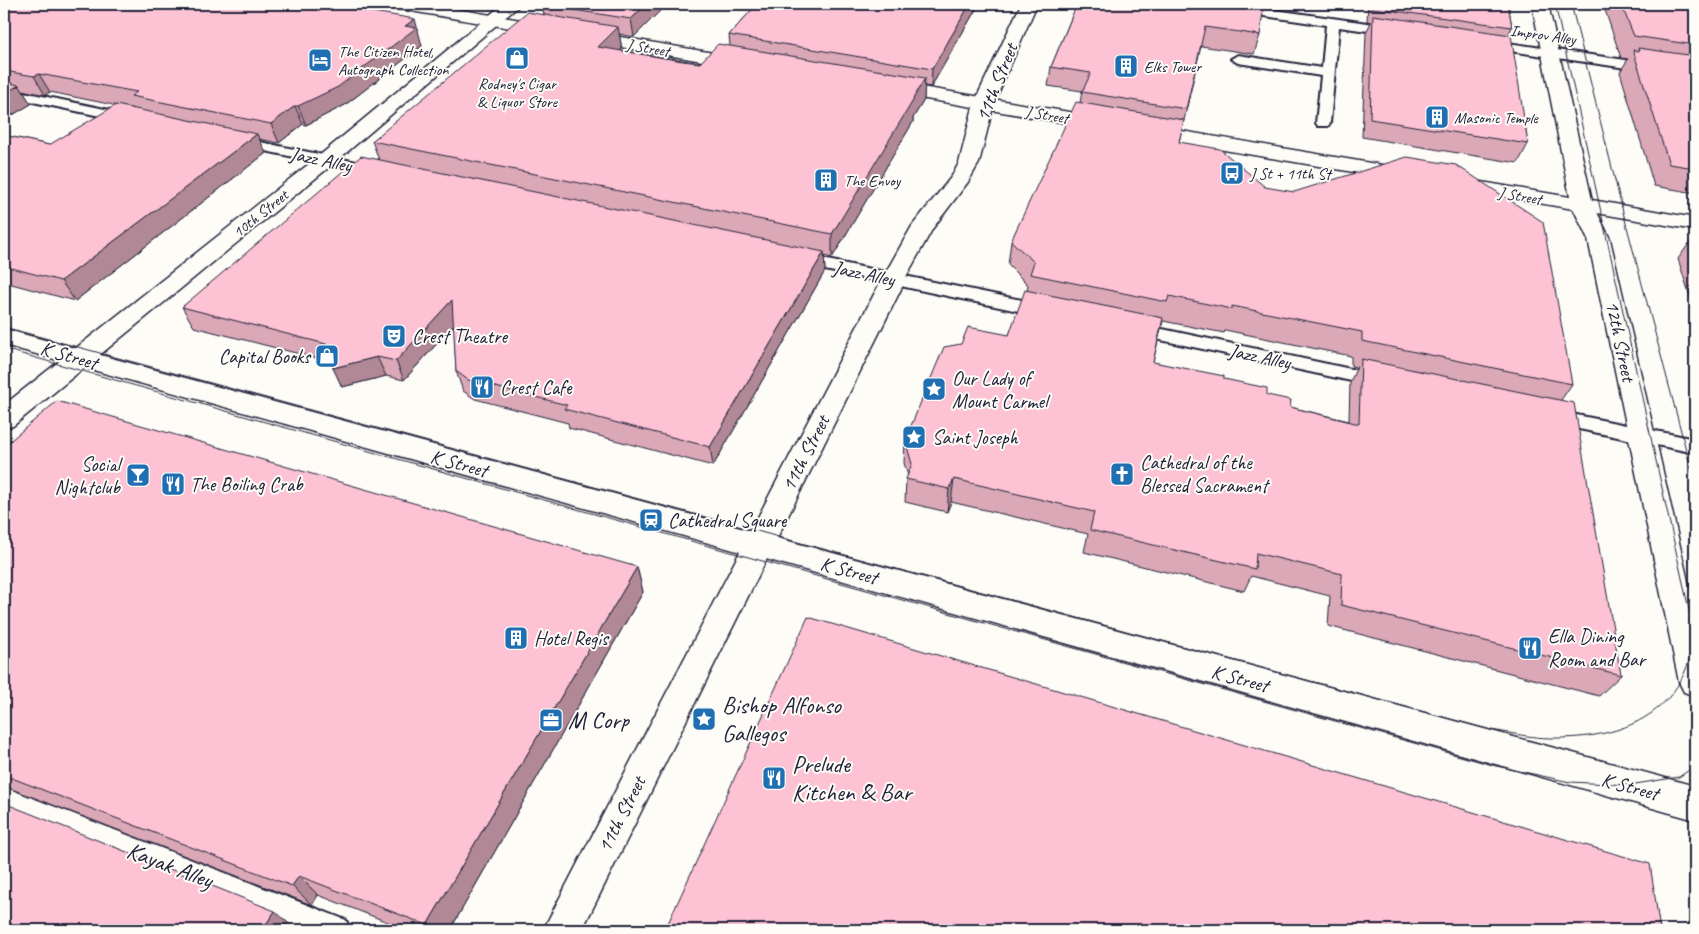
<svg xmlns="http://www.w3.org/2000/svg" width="1699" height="934" font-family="Caveat,sans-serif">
  <rect width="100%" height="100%" fill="#fdfcf7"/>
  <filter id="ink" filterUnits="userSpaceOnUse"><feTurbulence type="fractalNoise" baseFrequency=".02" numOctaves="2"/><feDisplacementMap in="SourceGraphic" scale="10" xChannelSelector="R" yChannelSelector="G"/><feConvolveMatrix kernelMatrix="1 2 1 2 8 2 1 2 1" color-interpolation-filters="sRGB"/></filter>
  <g filter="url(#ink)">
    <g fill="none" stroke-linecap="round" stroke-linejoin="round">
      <g stroke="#22223b" stroke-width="4">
        <path id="service" d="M1202 4H1232L1396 27 1402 31 1396 35 1339 27 1330 123 1328 126H1318L1316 123 1321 76 1238 63 1231 59 1238 55 1322 68 1326 25 1208 8Z
          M1487 40 1695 70V78L1482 47 1481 44 1482 41Z
          M4 88 129 114 134 115 136 118 134 121 129 122 4 96Z
          M236 137 376 166 381 167 383 170 381 173 376 174 231 144 229 141 231 138Z
          M798 254 1046 305 1052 307 1055 311 1052 315 1046 317 792 263 790 259 792 255Z
          M1134 323 1379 375 1386 376 1388 381 1386 386 1379 387 1128 333 1125 329 1128 325Z
          M1552 410 1695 439V453L1545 422 1542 417 1545 412Z
          M4 787 346 920 350 930H302L4 811Z"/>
      </g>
      <g stroke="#22223b" stroke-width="3">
        <path id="pedestrian" d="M894 272 902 274 906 279 582 930H543L882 279 886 274Z"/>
      </g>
      <g stroke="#22223b" stroke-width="3">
        <path id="minor" d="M1021 4H1037L994 103 979 163 968 182 933 228 902 284 894 286 886 284 882 279 912 226 952 176 959 163 974 103Z
          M4 329 1695 786V820L4 345Z"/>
      </g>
      <g stroke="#22223b" stroke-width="3">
        <path id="tertiary" d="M503 4H521L333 164 13 426 4 428V405L319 156Z"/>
      </g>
      <g stroke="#22223b" stroke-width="3">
        <path id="secondary" d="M1583 200 1591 201 1594 206 1610 239 1695 612V696L1684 692 1679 682 1588 239 1572 206 1575 201Z"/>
      </g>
      <g stroke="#22223b" stroke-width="3">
        <path id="primary" d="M391 4H427L743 58 749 59 752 63 749 67 743 68 399 9 393 8Z
          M1532 4H1548L1592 200 1695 218V230L1451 188 1448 184 1451 180 1458 178 1570 197Z
          M886 81 1406 169 1413 171 1416 175 1413 179 1406 181 879 91 877 87 879 83Z"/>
      </g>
      <use href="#service" fill="#fdfcf7" fill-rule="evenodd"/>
      <use href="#pedestrian" fill="#fdfcf7" fill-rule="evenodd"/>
      <use href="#minor" fill="#fdfcf7" fill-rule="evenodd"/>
      <use href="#tertiary" fill="#fdfcf7" fill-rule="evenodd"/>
      <use href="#secondary" fill="#fdfcf7" fill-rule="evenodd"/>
      <use href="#primary" fill="#fdfcf7" fill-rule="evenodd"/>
      <path stroke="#22223b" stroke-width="1" d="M1571 4 1623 212 1695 484
        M4 327 1491 730C1511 733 1532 738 1551 738 1611 739 1669 722 1689 661 1693 649 1691 632 1691 619L1555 4
        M4 349 1496 766 1570 782 1629 785 1679 777 1695 766"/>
    </g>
    <path fill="#daa8b7" stroke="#22223b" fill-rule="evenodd" d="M4 4 420 37H419L422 46 345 105 306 125 303 124 279 143 259 139 266 153 75 301 4 282V135L49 145 138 110 50 92 45 95 22 90 31 104 4 120Z
      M667 4 634 37 619 34 622 49 620 50 700 63 730 46 729 35 757 4H979L931 87 924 86V100L913 118V122L832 258 824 256 825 271 713 466 569 428 568 423 475 399 463 391 456 371 454 325 404 380 386 376 342 387 331 362 194 327 182 307 379 160 372 141 544 15 542 5Z
      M1077 4 1260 35 1254 54 1201 46 1179 142 1265 187 1572 384 1561 400 1621 675 1599 696 1328 626 1330 596 1251 576 1244 591 1084 552 1088 534 951 502 947 512 905 502 906 479 908 476 904 463 905 440 961 344 1009 335 1027 290 1028 285 1008 265 1011 241 1080 103 1082 91 1048 86 1051 67ZM1163 321 1224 333 1225 330 1351 356V366L1357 367 1350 382 1349 421 1290 407 1267 395 1224 379 1153 362Z
      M1368 4H1508L1512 27 1509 34 1528 144 1518 163 1362 137 1366 33 1371 22 1367 21Z
      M1603 4H1695V193L1654 186 1620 72 1628 59 1621 58Z
      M1695 235V312L1678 259Z
      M4 446 637 567 643 592 450 930H408L318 895 312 905 4 786Z"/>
    <path fill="#b18895" stroke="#22223b" d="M647 4H667L634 37 631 19Z
      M970 4H979L931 87 932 69Z
      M415 19 422 46 345 105 306 125 298 106Z
      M618 27 622 49 602 69 598 47Z
      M39 74 50 92 45 95 34 76Z
      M925 78 924 100 913 118V122L832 258V234Z
      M19 85 31 104 4 120V94Z
      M295 106 303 124 279 143 271 124Z
      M257 134 266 153 75 301 61 281Z
      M824 252 825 271 713 466 710 447Z
      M452 300 459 319 404 380 396 361Z
      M377 357 386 376 342 387 333 368Z
      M954 479 951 502 947 512 949 489Z
      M637 567 643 592 450 930H431L427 925Z
      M299 876 318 895 312 905 292 886Z
      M275 911 296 930H262Z"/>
    <path fill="#fdc3d5" stroke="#22223b" d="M4 4H326L415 19 405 26 416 28 338 87 298 106H295L271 124 131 96 137 92 39 74 34 76 4 71Z
      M543 4H647L631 19 542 5Z
      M757 4H970L932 69 729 35Z
      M1077 4H1264L1260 35 1205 27 1186 109 1082 92 1091 73 1051 67Z
      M1372 4H1508L1512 27 1372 8Z
      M1621 4H1695V45L1634 36Z
      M527 12 618 27 598 47 683 61 700 63 718 44 925 78 913 99H914L832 234 372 141Z
      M1373 15 1511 35 1528 144 1370 119Z
      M1638 48 1695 56V168L1669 164 1633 50 1639 51Z
      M4 82 19 85 4 94Z
      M1076 102 1184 120 1179 142 1220 149 1265 187 1294 192 1407 157 1456 165 1543 222 1572 384 1362 341V332L1232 306V309L1169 296 1167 302 1030 274 1034 262 1011 241Z
      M116 105 257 134 61 281 4 266V135L49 145Z
      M361 156 824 252 710 447 564 409 567 405 468 380 456 371 452 300 396 361 377 357 333 368 326 344 182 307Z
      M1025 290 1163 318 1153 362 1224 376V379L1267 388V395L1291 400 1290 407 1359 424 1361 359 1574 403 1621 675 1341 605 1342 574 1256 553 1255 569 1090 530 1094 512 954 479 949 489 906 479 912 464 905 440 944 347 961 344 968 327 1009 335Z
      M57 401 637 567 427 925 299 876 292 886 4 775V446Z
      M808 617 1650 864 1660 930H665Z
      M4 803 275 911 262 930H4Z"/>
  </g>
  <defs>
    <g id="shop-square" transform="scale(1.25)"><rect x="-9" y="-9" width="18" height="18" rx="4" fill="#1f6fb2" stroke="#fdfcf7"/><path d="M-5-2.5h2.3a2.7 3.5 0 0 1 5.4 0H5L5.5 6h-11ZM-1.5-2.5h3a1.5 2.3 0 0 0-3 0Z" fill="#fff"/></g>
    <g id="hotel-square" transform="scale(1.25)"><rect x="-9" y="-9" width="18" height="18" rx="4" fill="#1f6fb2" stroke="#fdfcf7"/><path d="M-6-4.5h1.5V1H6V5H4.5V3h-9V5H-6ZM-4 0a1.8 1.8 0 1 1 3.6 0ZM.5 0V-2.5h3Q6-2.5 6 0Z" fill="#fff"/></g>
    <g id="building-square" transform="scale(1.25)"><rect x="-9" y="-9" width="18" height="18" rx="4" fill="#1f6fb2" stroke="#fdfcf7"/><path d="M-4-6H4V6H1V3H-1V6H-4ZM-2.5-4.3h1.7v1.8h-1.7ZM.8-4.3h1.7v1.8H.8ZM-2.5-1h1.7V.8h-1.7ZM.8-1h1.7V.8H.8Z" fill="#fff"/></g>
    <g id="bus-square" transform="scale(1.25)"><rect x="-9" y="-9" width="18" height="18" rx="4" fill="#1f6fb2" stroke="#fdfcf7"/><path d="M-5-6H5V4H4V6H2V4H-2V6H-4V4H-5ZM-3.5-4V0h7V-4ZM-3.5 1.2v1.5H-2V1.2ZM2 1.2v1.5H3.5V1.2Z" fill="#fff"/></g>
    <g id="theatre-square" transform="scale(1.25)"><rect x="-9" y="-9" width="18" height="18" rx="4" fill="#1f6fb2" stroke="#fdfcf7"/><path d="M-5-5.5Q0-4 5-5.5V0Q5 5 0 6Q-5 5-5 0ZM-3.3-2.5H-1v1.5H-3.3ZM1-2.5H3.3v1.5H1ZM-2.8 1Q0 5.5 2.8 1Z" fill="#fff"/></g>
    <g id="restaurant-square" transform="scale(1.25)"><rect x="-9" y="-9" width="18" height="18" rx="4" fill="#1f6fb2" stroke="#fdfcf7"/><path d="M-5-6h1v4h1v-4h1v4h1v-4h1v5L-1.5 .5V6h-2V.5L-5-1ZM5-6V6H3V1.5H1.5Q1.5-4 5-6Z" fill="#fff"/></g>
    <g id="sight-square" transform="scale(1.25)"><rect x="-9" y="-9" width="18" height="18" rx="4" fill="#1f6fb2" stroke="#fdfcf7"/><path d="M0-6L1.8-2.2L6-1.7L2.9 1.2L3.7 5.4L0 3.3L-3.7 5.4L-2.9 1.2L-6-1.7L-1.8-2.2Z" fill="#fff"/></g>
    <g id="church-square" transform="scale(1.25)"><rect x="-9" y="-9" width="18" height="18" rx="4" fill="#1f6fb2" stroke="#fdfcf7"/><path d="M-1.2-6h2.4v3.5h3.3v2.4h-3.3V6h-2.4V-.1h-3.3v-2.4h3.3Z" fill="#fff"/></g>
    <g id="bar-square" transform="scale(1.25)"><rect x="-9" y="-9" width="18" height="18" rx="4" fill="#1f6fb2" stroke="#fdfcf7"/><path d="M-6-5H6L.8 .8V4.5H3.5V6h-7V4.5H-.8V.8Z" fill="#fff"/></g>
    <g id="station-square" transform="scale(1.25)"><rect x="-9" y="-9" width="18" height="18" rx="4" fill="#1f6fb2" stroke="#fdfcf7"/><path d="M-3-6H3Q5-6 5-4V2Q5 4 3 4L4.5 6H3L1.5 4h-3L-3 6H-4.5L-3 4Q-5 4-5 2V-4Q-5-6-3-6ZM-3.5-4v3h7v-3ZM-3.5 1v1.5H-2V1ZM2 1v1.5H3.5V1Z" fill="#fff"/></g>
    <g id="office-square" transform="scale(1.25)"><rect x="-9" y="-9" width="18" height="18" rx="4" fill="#1f6fb2" stroke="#fdfcf7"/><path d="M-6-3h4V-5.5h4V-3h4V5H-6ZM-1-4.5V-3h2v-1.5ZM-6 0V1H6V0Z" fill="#fff"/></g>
  </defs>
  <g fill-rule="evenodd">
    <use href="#shop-square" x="517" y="58"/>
    <use href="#hotel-square" x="320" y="60"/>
    <use href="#building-square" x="1126" y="66"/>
    <use href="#building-square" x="1437" y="117"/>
    <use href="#bus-square" x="1232" y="173"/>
    <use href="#building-square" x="826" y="180"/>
    <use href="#theatre-square" x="394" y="336"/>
    <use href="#shop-square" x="327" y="356"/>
    <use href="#restaurant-square" x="482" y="387"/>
    <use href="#sight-square" x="934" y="389"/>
    <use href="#sight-square" x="914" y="437"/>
    <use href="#church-square" x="1122" y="474"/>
    <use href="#bar-square" x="138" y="475"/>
    <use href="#restaurant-square" x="173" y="484"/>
    <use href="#station-square" x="651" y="520"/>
    <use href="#building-square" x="516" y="638"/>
    <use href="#restaurant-square" x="1530" y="648"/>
    <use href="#sight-square" x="704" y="719"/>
    <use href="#office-square" x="551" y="720"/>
    <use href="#restaurant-square" x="774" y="778"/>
  </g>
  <g text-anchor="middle" stroke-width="4" stroke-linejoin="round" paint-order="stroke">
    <g font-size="16" fill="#22223b" stroke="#fdfcf7">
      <text transform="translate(1543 34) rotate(8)" y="6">Improv Alley</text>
      <text transform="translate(648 47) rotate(10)" y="6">J Street</text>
      <text transform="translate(1047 114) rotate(10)" y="6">J Street</text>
      <text transform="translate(1520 195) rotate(10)" y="6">J Street</text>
      <text transform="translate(260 213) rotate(-39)" y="6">10th Street</text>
    </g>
    <g font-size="16" fill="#22223b" stroke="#fdfcf7" text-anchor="start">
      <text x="338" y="57">The Citizen Hotel,<tspan x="338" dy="18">Autograph Collection</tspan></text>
      <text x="1144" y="72">Elks Tower</text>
      <text x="517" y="89" text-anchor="middle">Rodney's Cigar<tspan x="517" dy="18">&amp; Liquor Store</tspan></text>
      <text x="1454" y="123">Masonic Temple</text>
      <text x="1250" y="179">J St + 11th St</text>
      <text x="844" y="186">The Envoy</text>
    </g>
    <g font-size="20" fill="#22223b" stroke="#fdfcf7">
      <text transform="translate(996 82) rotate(-68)" y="7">11th Street</text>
      <text transform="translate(321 159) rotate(12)" y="7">Jazz Alley</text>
      <text transform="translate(864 273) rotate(12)" y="7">Jazz Alley</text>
      <text transform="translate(1621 341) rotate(78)" y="7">12th Street</text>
      <text transform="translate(69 355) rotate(16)" y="7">K Street</text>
      <text transform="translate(1260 356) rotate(12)" y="7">Jazz Alley</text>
      <text transform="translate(805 453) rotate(-63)" y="7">11th Street</text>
      <text transform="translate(459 463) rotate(15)" y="7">K Street</text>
      <text transform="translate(849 570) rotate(15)" y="7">K Street</text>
      <text transform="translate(1240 678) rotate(15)" y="7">K Street</text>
      <text transform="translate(1630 786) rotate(15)" y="7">K Street</text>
      <text transform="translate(621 814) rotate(-63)" y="7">11th Street</text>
    </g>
    <g font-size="20" fill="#22223b" stroke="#fdfcf7" text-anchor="start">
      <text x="412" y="343">Crest Theatre</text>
      <text x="310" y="363" text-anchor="end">Capital Books</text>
      <text x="952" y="385">Our Lady of<tspan x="952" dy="23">Mount Carmel</tspan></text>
      <text x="500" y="394">Crest Cafe</text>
      <text x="932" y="444">Saint Joseph</text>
      <text x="1140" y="469">Cathedral of the<tspan x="1140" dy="23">Blessed Sacrament</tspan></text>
      <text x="120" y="471" text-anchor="end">Social<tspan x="120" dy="23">Nightclub</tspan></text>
      <text x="190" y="491">The Boiling Crab</text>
      <text x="668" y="527">Cathedral Square</text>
      <text x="1548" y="643">Ella Dining<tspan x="1548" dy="23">Room and Bar</tspan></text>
      <text x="534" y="645">Hotel Regis</text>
    </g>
    <g font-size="24" fill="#22223b" stroke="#fdfcf7" text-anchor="start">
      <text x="722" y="713">Bishop Alfonso<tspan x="722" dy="28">Gallegos</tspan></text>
      <text x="568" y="728">M Corp</text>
      <text x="792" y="772">Prelude<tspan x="792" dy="28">Kitchen &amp; Bar</tspan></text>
    </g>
    <g font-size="24" fill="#22223b" stroke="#fdfcf7">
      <text transform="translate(170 865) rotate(21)" y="8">Kayak Alley</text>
    </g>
  </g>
  <rect width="1699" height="934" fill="none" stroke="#fdfcf7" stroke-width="20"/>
  <rect x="10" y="10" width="1679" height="914" fill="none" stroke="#22223b" stroke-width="2" filter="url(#ink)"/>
</svg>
